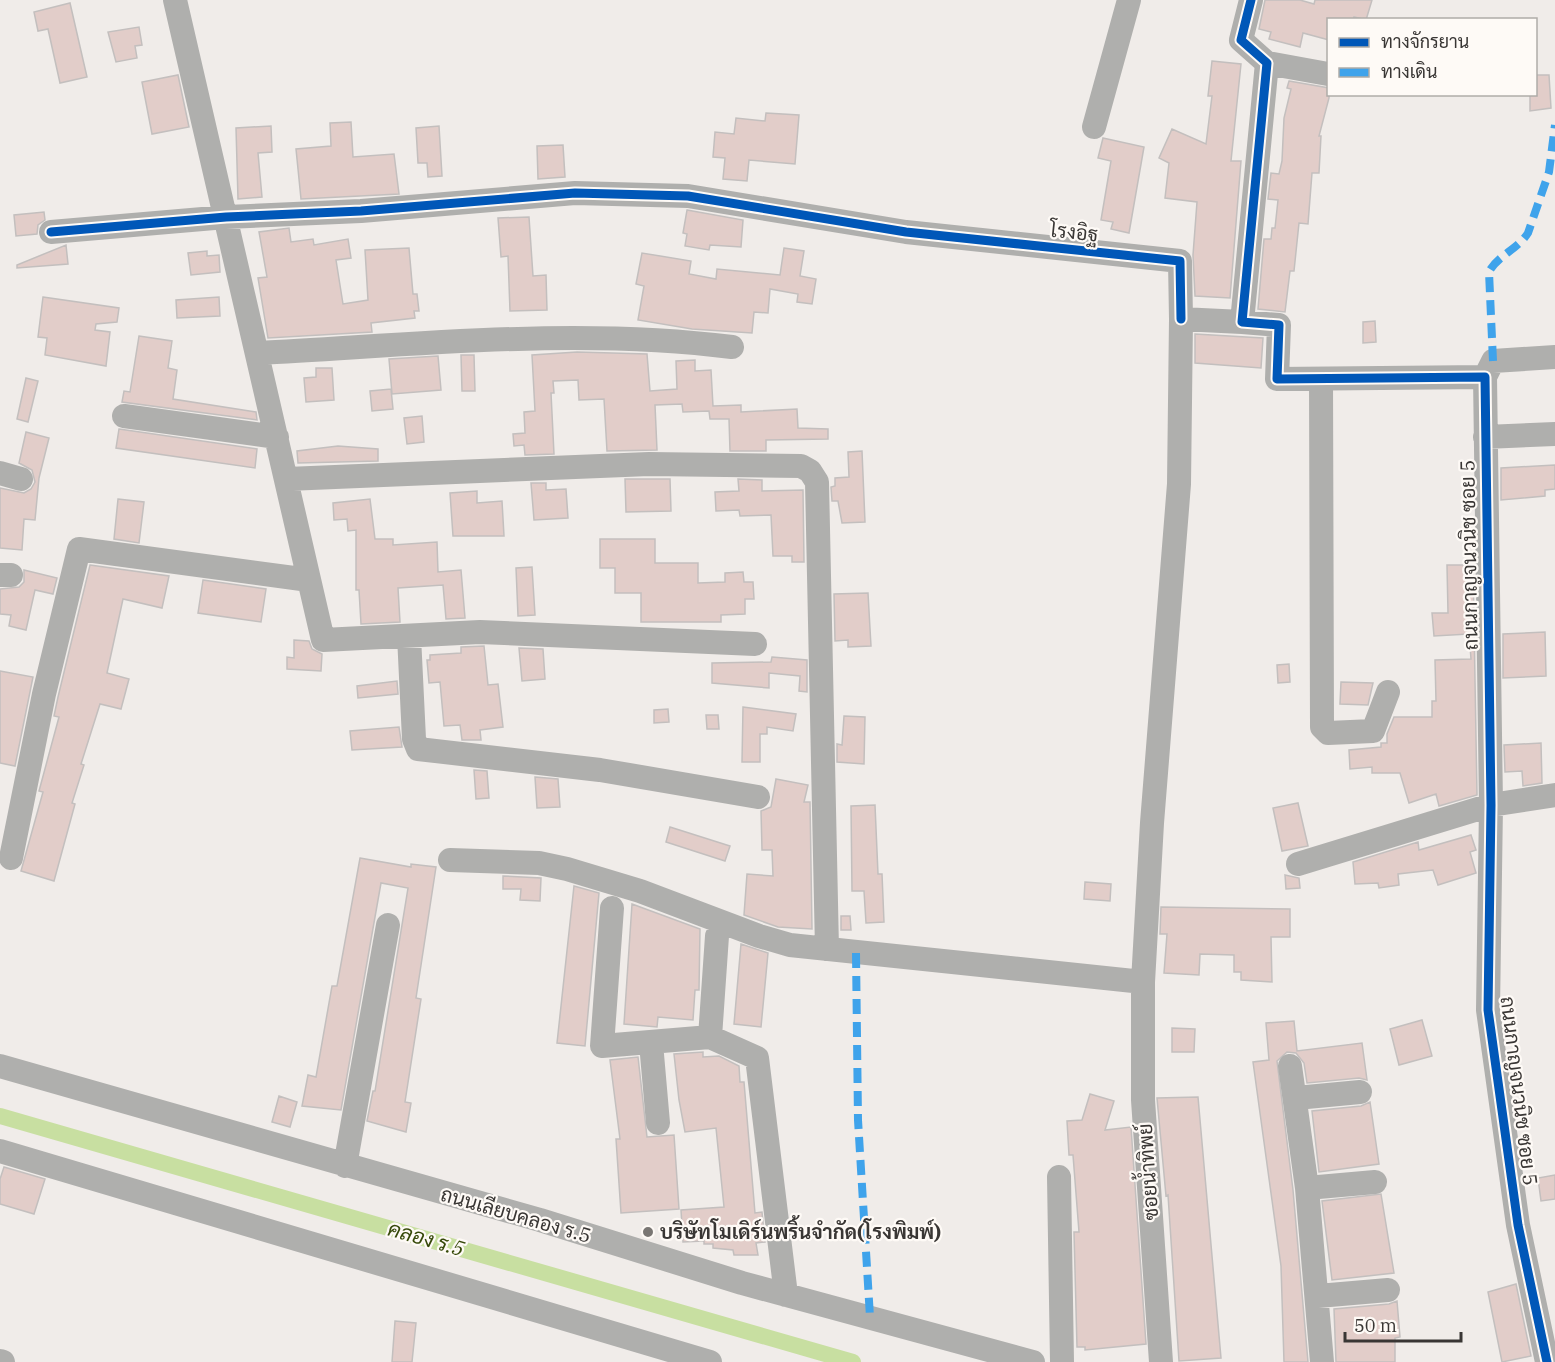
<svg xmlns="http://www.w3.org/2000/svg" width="1555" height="1362" font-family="'IBM Plex Serif',Sarabun,serif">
  <rect width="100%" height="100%" fill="#f0ece9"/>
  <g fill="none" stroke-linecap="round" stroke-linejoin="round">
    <path stroke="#c8dfa1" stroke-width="16" d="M0 1116 853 1362"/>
  </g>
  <path fill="#e2cdc9" stroke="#c3bfbe" stroke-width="1.5" d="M1265 0H1300L1314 4 1315 0H1372L1366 20 1354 17 1353 20H1329V40L1303 33 1300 47 1269 39 1271 32 1259 29Z
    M70 3 87 77 60 83 48 29 38 31 34 12Z
    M139 27 142 45 135 46 137 58 116 62 108 32Z
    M1212 61 1241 64 1231 161H1241L1230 298 1195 296 1193 255 1197 202 1165 198 1169 163 1159 158 1172 129 1206 144 1212 96H1208Z
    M178 75 189 127 152 134 142 82Z
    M1536 75H1549L1551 108 1530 111V94H1536Z
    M1289 81 1329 88V98L1319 136H1321L1319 173H1312L1308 224 1299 223 1294 271H1290L1285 312 1258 309 1264 239H1271L1272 228H1275L1278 200 1268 199 1271 173 1279 174 1282 161 1284 118 1291 89 1287 88Z
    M766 113 799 115 795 164 749 160 747 181 723 179 725 158 713 157 715 132 734 134 736 118 765 121Z
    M351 122 353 157 394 154 399 194 301 199 296 149 331 146 330 123Z
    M271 126 272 152 258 153 262 197 238 199 236 128Z
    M439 126 442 176 428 177 427 163H418L416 128Z
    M1103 138 1144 147 1129 233 1111 229 1113 222 1101 220 1111 161 1098 158Z
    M563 145 565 177 538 179 537 146Z
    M687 210 743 220 741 247 710 245 709 250 685 246 687 234 683 233Z
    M44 212 45 220 38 225 37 234 16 236 14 215Z
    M529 217 533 276 546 275 547 310 510 311 508 256 501 257 498 218Z
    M289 228 291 242 313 239 314 245 348 239 351 258 336 260 343 304 368 300 365 250 409 248 413 294H417L419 311H414L415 318 371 323 372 332 268 338 258 278 267 277 259 232Z
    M66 245 68 264 17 268V265Z
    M784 248 804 251 800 276 816 279 812 304 797 302 798 294 770 289 768 313 754 312 752 333 692 329 638 320 644 286 636 284 642 253 691 261 689 274 716 279 717 269 780 275Z
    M207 251V256L219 255 220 272 191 275 188 253Z
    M43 297 119 308 117 322 96 324 95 330 110 332 106 366 45 355 47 338 38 337Z
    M219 297 220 316 177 318 176 300Z
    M1375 321 1376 342 1363 343V322Z
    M1195 334 1263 338 1261 368 1195 363Z
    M139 336 172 341 168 368 177 370 173 399 256 412 257 420 122 402 124 391 130 392Z
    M577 352 647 354 650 391 677 389 676 361 695 360V371L711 370 713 406 741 405V412L797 409 798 428 828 429V439L766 440V451H730L729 419H710L709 411 683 412 682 404 655 405 657 450 607 451 604 399 579 400 578 380 553 381 554 393H551L554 454 525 455 524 445 514 446 513 434 525 433 524 412 535 411 532 355Z
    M461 355H474L475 391H462Z
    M438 356 441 390 392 394 389 359Z
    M316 368H332L334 400 306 402 304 378 316 377Z
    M26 378 38 381 28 422 17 419Z
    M391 389 393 409 372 411 370 391Z
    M422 416 424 442 407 444 404 418Z
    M119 429 257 449 255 468 116 448Z
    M26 432 49 438 39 478 35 520 24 519 22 550 0 548V488L24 493 31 489 35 482 32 470 19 463Z
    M338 446 378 449V461L298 463 297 451Z
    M862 451 865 522 842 523 838 501H832L831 487 835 486V478L849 477 848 452Z
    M1555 465V489L1545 490V496L1501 500V468Z
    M625 479H670L671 511 626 512Z
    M738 479 762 480V491L803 490 804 562H792V556H773L771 515 740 516 739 510 716 511 715 492 739 491Z
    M531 483H546V490L566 489 568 518 534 520Z
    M477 491V503L502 501 504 536H453L450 493Z
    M118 499 144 502 139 543 114 539Z
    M370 499 375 539H393V545L437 542 438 572 461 570 465 618 446 619 443 585 398 588 400 622 361 624 359 590H356V530L348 531 347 519 334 520 333 503Z
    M600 539H655V563H698V583L725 582V573L743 572 744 582H753L754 599H745V614L721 615V622H641V593H615V568H600Z
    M90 565 169 576 162 608 123 599 107 673 129 679 121 709 100 704 81 764 84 765 72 803 75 804 54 881 21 871 43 792 39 791 59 717 54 716 58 697Z
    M1447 565H1473L1477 795 1439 806 1436 794 1409 803 1400 773H1372V767L1350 769 1349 750 1381 747V743H1387V734L1394 717H1432V701H1436L1435 660 1471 659 1469 634 1434 636 1432 613H1448Z
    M532 567 535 615 518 616 516 568Z
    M24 570 57 578 53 594 35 590 26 630 9 626 11 615 0 614V589L19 587 24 582Z
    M203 580 266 589 261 622 198 613Z
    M868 593 871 646 848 647V640L835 641 834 594Z
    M1545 632 1546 676 1503 678V634Z
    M294 640 309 641 312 649 322 654 321 671 287 669V657L294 658Z
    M484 646 488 685 498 684 503 727 480 730 481 740H462L460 725 444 726 440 682 429 683 427 660H430V655L461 653V647Z
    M519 648 543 649 545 679 522 681Z
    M772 657 807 660V692L799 691 800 676 769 673V688L712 683V663L771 662Z
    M1289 664 1290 682 1278 683 1277 665Z
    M0 671 33 677 15 766 0 763Z
    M397 681 398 694 358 698 357 686Z
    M1341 682 1373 683 1368 705 1340 704Z
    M743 707 796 714 793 731 767 727V734H760V762H742Z
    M668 709 669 722 654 723V710Z
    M706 715H718L719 729H707Z
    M844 716 865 717 864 764 837 762V744L842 745Z
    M399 727 402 747 352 750 350 731Z
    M1541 743 1542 783 1523 786 1522 771 1505 772 1504 745Z
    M474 770 487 771 489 798 476 799Z
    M535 777 558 779 560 807 537 808Z
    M776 779 808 785 804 802H810L812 929 778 927 744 915 747 874 773 876 772 850H762L761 811 771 807Z
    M1298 803 1308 846 1282 851 1273 808Z
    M875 805 878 874H882L884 922 866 923 864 891H852L851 806Z
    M670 827 730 846 725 861 666 842Z
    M1471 835 1476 850 1470 852 1476 873 1438 885 1433 870 1398 874 1399 885 1379 888 1378 883 1355 884 1353 862 1418 842 1419 850Z
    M360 858 411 867V864L436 867 416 998 421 999 405 1102 411 1103 406 1132 367 1121 373 1091H375L408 888 381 883 341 1110 302 1106 308 1075 316 1077 332 986H337Z
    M1285 875 1299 878 1300 888 1286 889Z
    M503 876 541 878 540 901 520 900 521 889H503Z
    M1085 882 1111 884 1110 901 1084 899Z
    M574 886 599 893 585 1046 557 1043Z
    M632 904 700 929 699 990H695L693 1020 658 1017 657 1027 624 1024Z
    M1161 907 1290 909V937H1271L1272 982 1241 980V972H1234V955L1200 954 1199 975 1164 973 1167 934H1160Z
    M841 916H850L851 930H841Z
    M741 944 768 953 761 1027 734 1024Z
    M1422 1020 1432 1056 1399 1065 1390 1029Z
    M1294 1021 1297 1051 1362 1043 1367 1080 1359 1078 1307 1083 1304 1063 1296 1053 1287 1052 1277 1061 1293 1190 1308 1362H1284L1281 1266 1253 1062 1269 1060 1266 1023Z
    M1172 1028 1195 1029 1194 1052H1172Z
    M703 1052V1057L719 1056 739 1066 740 1082H744L755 1213 762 1212 765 1242 756 1243 758 1255H734L733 1250 713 1248V1244H704V1241L683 1242 681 1210 724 1207 716 1128 685 1132 679 1100 674 1054Z
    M638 1057 647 1137 674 1135 679 1209 621 1213 616 1139H620L610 1060Z
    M1090 1094 1114 1101 1105 1130 1131 1127 1146 1344 1085 1350V1347H1077L1074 1232H1079L1073 1155H1069L1067 1121 1082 1120Z
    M279 1096 297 1102 290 1127 272 1122Z
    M1198 1097 1221 1358 1179 1361 1168 1195 1166 1196 1157 1098Z
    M1370 1102 1379 1164 1319 1172 1312 1111 1361 1106Z
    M4 1167 45 1179 34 1214 0 1204V1179Z
    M1555 1175V1199L1541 1201 1538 1178Z
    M1381 1194 1394 1273 1332 1280 1322 1201Z
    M1516 1284 1531 1356 1502 1362 1488 1292Z
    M1397 1301 1400 1337 1395 1338V1362H1336L1334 1309 1389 1304Z
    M395 1321 416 1323 412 1362H392Z"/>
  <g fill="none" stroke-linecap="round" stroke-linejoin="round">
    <path stroke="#afafad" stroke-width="24" d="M175 0 323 640 480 632 755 644
      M1251 0 1241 40 1267 63 1242 322 1279 325 1277 379 1485 377 1491 805 1488 1010 1518 1225 1547 1362
      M1267 63 1328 74
      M1094 127 1129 0
      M51 232 226 217 361 211 575 193 688 196 906 232 1180 261 1181 319
      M258 353C415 345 576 327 732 347
      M1485 377 1493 361 1555 357
      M1321 379 1322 727 1328 733 1373 731 1388 692
      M124 416 277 437
      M1485 437 1555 434
      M0 473 21 479
      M287 479 649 464 801 466 810 471 817 482 827 949
      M0 575H11
      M409 636 414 739 418 749 600 770 758 797
      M11 858 44 694 79 549 309 580
      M450 860 539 863 567 869 640 891 759 936 790 945 1143 982
      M1298 864 1491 805 1555 795
      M612 908 602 1046 710 1037 757 1058 786 1295
      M710 1037 717 936
      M651 1043 658 1123
      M0 1066 540 1220 742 1283 1033 1362
      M1290 1066 1307 1188 1322 1362
      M1296 1098 1360 1092
      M0 1151 710 1362
      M345 1166 388 925
      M1059 1177 1062 1362
      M1307 1188 1375 1182
      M1318 1296 1388 1290
      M0 1361 3 1362
      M1161 1362 1143 1100V982L1152 823 1179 484 1181 319 1242 322"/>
    <path stroke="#3fa3eb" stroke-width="8" stroke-dasharray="15 8" stroke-linecap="butt" d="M1493 361 1489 272C1497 256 1518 249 1528 233L1549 172 1555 125
      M856 953 858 1120 870 1317"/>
    <g stroke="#fefaf6" stroke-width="13">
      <path id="cycleway" d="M1251 0 1241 40 1267 63 1242 322 1279 325 1277 379 1485 377 1491 805 1488 1010 1518 1225 1547 1362
        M51 232 226 217 361 211 575 193 688 196 906 232 1180 261 1181 319"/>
    </g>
    <use href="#cycleway" stroke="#0057b8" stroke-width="9"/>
  </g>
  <circle fill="#797673" stroke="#fefaf6" stroke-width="2" cx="648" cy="1232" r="6"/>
  <g text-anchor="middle" stroke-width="4.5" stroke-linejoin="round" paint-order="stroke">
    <g font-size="20" fill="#393634" stroke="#fefaf6">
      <text transform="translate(1074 232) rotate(6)" y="7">โรงอิฐ</text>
      <text transform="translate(1469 555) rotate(-91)" y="7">ถนนกาญจนวนิช ซอย 5</text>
      <text transform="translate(1519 1091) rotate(83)" y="7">ถนนกาญจนวนิช ซอย 5</text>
      <text transform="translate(1148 1172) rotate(-94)" y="7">ซอยน้ำทิพย์</text>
      <text transform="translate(516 1215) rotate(16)" y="7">ถนนเลียบคลอง ร.5</text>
    </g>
    <g font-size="20" font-weight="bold" fill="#393634" stroke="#fefaf6" text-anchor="start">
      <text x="660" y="1239">บริษัทโมเดิร์นพริ้นจำกัด(โรงพิมพ์)</text>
    </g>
    <g font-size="21" font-style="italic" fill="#364909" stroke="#fefaf6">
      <text transform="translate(426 1239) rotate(16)" y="7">คลอง ร.5</text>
    </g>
  </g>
  <rect x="1327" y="18" width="210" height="78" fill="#fefaf6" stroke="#afaca8" stroke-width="1.5"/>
  <rect x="1339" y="38" width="30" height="9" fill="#0057b8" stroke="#afaca8" stroke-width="1.5"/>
  <text x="1381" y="48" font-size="18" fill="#393634">ทางจักรยาน</text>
  <rect x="1339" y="68" width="30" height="9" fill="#3fa3eb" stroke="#afaca8" stroke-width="1.5"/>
  <text x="1381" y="78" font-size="18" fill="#393634">ทางเดิน</text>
  <path d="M1345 1332v9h116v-9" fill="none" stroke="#393634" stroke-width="3"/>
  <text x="1354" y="1332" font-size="18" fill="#393634" stroke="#fefaf6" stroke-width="4.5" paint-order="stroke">50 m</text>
</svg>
